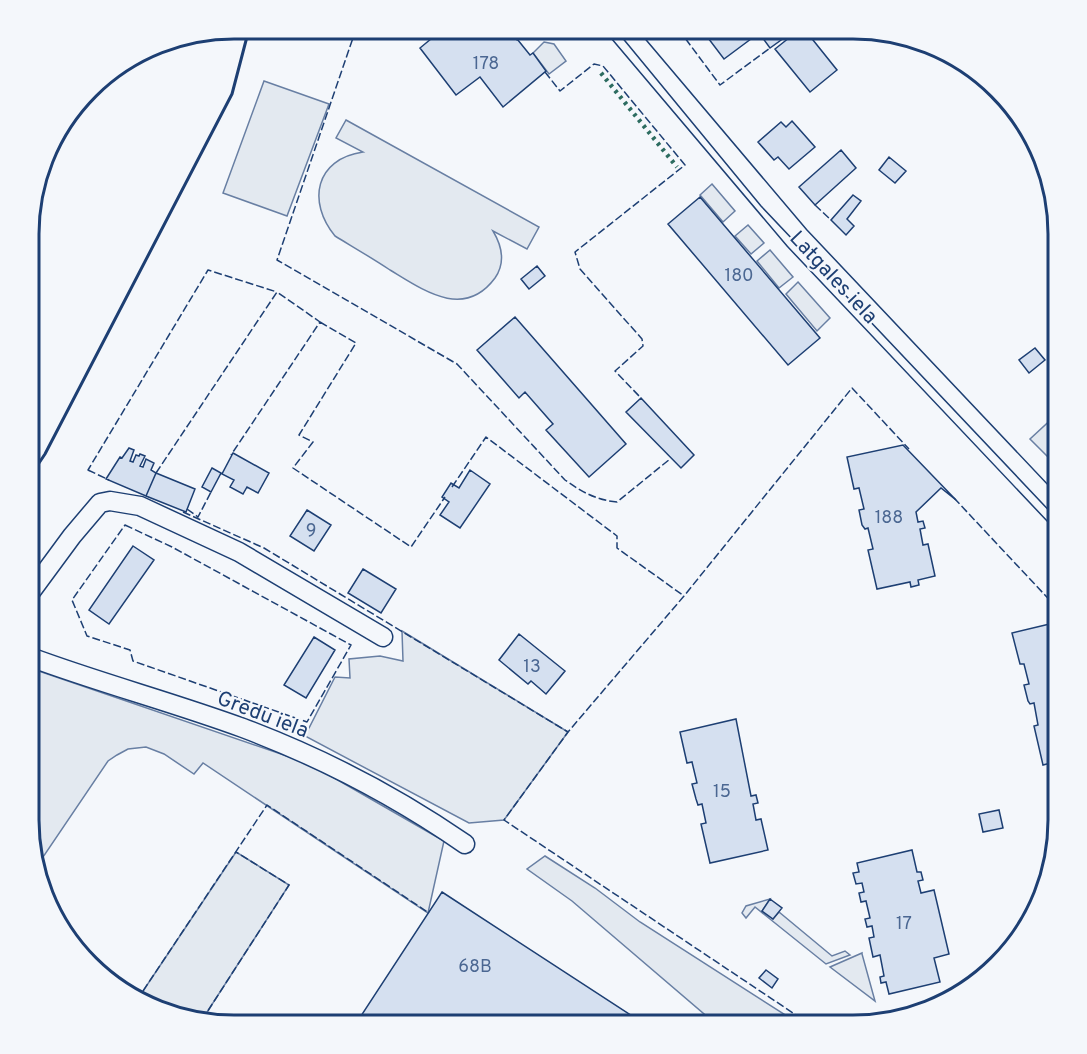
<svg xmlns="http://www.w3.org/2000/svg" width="1087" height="1054" font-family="Overpass,sans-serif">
  <rect width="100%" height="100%" fill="#f4f7fb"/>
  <path fill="#e3e9f0" stroke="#687fa3" stroke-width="1.5" d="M544 42 554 44 566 61 549 74 533 53Z
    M264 81 329 104 287 216 223 193Z
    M346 120 539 227 527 249 493 231C502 246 506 262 495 278 464 320 423 290 390 270 372 258 353 247 335 236 307 202 315 159 363 152L336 138Z
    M712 184 735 211 723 222 700 195Z
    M748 225 764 243 751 254 735 236Z
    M770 250 793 277 779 288 757 261Z
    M798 282 830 318 817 331 786 294Z
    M1056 415 1058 416V467L1030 439Z
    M402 631 568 732 504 820 469 823 305 736 335 677 350 678 349 659 380 656 403 661Z
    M30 668 310 764 444 841 428 913 203 763 194 774 164 754 146 747 128 749 117 755 108 761 37 866 29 833Z
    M236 852 289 885 202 1020 143 1004 137 1000Z
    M545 856 595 888 640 922 801 1025H717L572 901 527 869Z
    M770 899 762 911 773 919 779 912 832 956 845 951 850 955 826 964 755 907 746 918 742 913 746 906Z
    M862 953V954L875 1001 830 967Z"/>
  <path fill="#d5e0f0" stroke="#1d3f73" stroke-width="1.5" d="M509 29 530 55 533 53 546 71 503 107 480 77 456 95 420 48 443 29Z
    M702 30H795L770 48 759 33 724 59Z
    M799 30H805L837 70 810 92 775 49Z
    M792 121 815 147 789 169 778 157 774 160 758 142 781 122 786 127Z
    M841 150 856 168 815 205 799 187Z
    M889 157 906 171 895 183 879 170Z
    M853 195 861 201 847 219 854 226 846 235 831 220Z
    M700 197 820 338 788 365 668 224Z
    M537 266 545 276 529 289 521 279Z
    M515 317 626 444 589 477 546 430 553 424 525 392 519 398 477 350Z
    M1035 348 1045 360 1029 373 1019 360Z
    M641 398 694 455 681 468 626 412Z
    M903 445 956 500 941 488 916 512 918 522 923 521 925 528 920 529 923 545 928 544 935 576 918 580 919 585 911 587 910 582 877 589 868 550 873 549 868 528 865 529 862 525 859 510 864 509 859 488 854 489 847 457Z
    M129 448 134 450 130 461 133 462 136 455 139 456 140 454 145 456 140 466 143 467 146 459 154 463 151 470 156 473 146 496 106 479 120 457 122 458Z
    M233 453 269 473 258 493 247 487 243 494 230 487 234 480 222 474Z
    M212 468 221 473 211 492 202 487Z
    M470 470 490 484 460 528 440 515 449 502 442 497 451 483 459 488Z
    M156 473 195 489 186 512 146 496Z
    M307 510 331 525 314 551 290 536Z
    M133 546 154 560 109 624 89 610Z
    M363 569 396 589 381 613 348 593Z
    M1058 622V761L1043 765 1034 726 1038 725 1034 703 1030 704 1028 701 1024 685 1029 684 1024 664H1020L1012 633Z
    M519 634 565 671 546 694 531 681 528 684 499 660Z
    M314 637 335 650 306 698 284 685Z
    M736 719 751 796 756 795 758 803 753 804 756 820 761 819 768 850 710 863 701 824 706 823 702 804 698 805 696 799 692 784 697 783 692 762 687 763 680 732Z
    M999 810 1003 828 983 832 979 814Z
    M912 850 917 872H921L923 880 918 881 921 893 934 890 949 954 934 958 940 982 889 994 886 982 881 983 880 977 884 976 880 955 873 957 869 938 874 937 872 926 867 927 865 919 870 918 866 901 861 902 859 893 864 892 862 883 856 884 853 873 859 872 857 863Z
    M442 892 646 1025H368L359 1019Z
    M770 899 782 908 773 919 762 911Z
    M766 970 778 979 772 988 759 978Z"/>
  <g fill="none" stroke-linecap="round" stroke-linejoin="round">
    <g stroke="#1d3f73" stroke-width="21">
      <path id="minor" d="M30 593 72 536 100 503 110 501 140 506 239 552 383 637
        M30 657C100 683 172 702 243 728 320 757 397 797 465 844"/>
    </g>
    <g stroke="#1d3f73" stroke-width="27">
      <path id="tertiary" d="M621 30 797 238 1058 514"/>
    </g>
    <use href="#minor" stroke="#f4f7fb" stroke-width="18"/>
    <use href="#tertiary" stroke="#f4f7fb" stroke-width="24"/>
    <path stroke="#1d3f73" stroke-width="1.5" d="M616 30 761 206 1058 520"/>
    <path stroke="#2c6c60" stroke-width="4.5" stroke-dasharray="3 4.5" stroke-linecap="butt" d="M601 73 677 167"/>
    <path stroke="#1d3f73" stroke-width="1.5" stroke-dasharray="8 3" stroke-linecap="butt" d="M356 29 277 260 457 364 565 480C582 492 596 500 617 502L670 459
      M679 30 720 85 770 48
      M545 72 560 91 594 64 603 66 685 165 575 252 580 269 642 339 643 346 615 371 641 398
      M815 205 831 220
      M320 322 356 343 299 435 313 442 293 468 411 547 445 497
      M88 470 109 480
      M90 471 88 470 208 270 277 292
      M156 473 277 292 320 322 231 455
      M452 487 486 437 617 536V548L684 596
      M954 498 1058 609
      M187 509 198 517 211 492
      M183 512 264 548 568 732
      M125 525 172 547 351 645 307 722 133 661 130 650 87 636 72 600Z
      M137 1000 267 805 429 913
      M202 1020 289 885 236 852
      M811 1025 504 820 568 732 684 596 852 388 909 449"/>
    <path stroke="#1d3f73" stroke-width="3" d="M517 39 524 33
      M31 475 45 454 232 94 249 29"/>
  </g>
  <g text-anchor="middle" stroke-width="4.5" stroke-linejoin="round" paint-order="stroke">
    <g font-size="18" fill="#4b6792">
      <text x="486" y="69">178</text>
      <text x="739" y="281">180</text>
      <text x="889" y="523">188</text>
      <text x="311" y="536">9</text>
      <text x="532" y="672">13</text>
      <text x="722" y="797">15</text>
      <text x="904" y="929">17</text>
      <text x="475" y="972">68B</text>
    </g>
    <g font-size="21" fill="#1d3f73" stroke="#f4f7fb">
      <text transform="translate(834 277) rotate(47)" y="7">Latgales iela</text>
      <text transform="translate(263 714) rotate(21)" y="7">Grēdu iela</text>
    </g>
  </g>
  <path d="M0 0H1087V1054H0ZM234 39H853A195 195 0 0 1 1048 234V820A195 195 0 0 1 853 1015H234A195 195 0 0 1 39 820V234A195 195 0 0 1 234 39Z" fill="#f4f7fb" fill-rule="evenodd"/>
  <path fill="none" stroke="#1d3f73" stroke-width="3" d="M234 39H853A195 195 0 0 1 1048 234V820A195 195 0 0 1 853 1015H234A195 195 0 0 1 39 820V234A195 195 0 0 1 234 39Z"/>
</svg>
